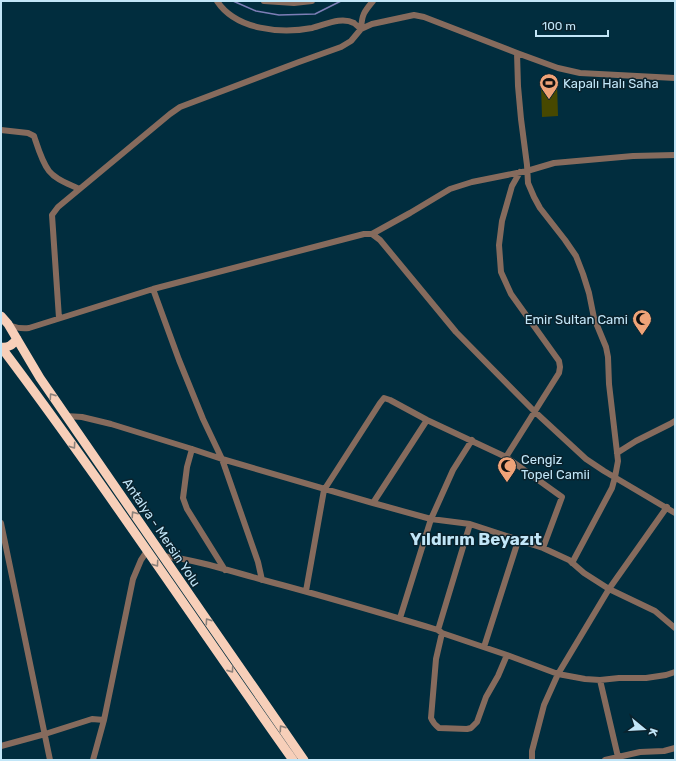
<svg xmlns="http://www.w3.org/2000/svg" width="676" height="761" font-family="Rubik,sans-serif">
  <rect width="100%" height="100%" fill="#012d3e"/>
  <path fill="#474800" d="M557 83 558 116 542 117 541 84Z"/>
  <g fill="none" stroke-linecap="round" stroke-linejoin="round">
    <path stroke="#7d7eb6" stroke-width="1.5" d="M233 1 256 11 279 15 315 14 341 1"/>
    <path stroke="#866b5d" stroke-width="6" d="M217 1C236 30 281 34 312 28 325 25 341 16 354 23 356 25 359 27 361 29
      M264 1 294 3 312 1
      M361 29C362 14 364 12 373 1
      M517 53 518 86 521 119 527 165 528 183 534 197 540 208 565 240 576 256 583 274 589 293 594 318 606 347 608 357 609 384 618 461 615 477 612 488 572 563
      M1 130 28 133 34 136C38 148 42 162 49 171 56 180 69 184 79 189
      M372 234 410 213 450 189 472 182 527 171 554 163 633 156 675 155
      M153 289 179 360 203 419 222 459 258 562 262 580
      M59 318 52 215 58 207 170 114 180 107 299 62 341 47 351 41 361 29 372 24 414 15 424 17 517 53 558 68 580 73 675 78
      M8 325C16 328 21 329 29 328L153 289 364 234H372L380 240 456 332 534 411 586 459 604 471 675 513
      M66 416 82 417 111 424 192 449 222 459 373 503 431 519 470 524 543 548 569 560 584 573 609 589 655 611 675 628
      M192 449 187 467 183 498 187 509 225 570
      M617 453 636 441 670 424 675 421
      M506 457 559 373 560 367 559 361 511 294 501 272 499 245 502 221 512 186 520 172
      M373 503 427 420
      M1 523 50 760
      M163 556C198 560 233 572 267 581 324 596 381 613 438 630L442 633 507 655 558 674 585 679 600 680 619 678H646L666 675 675 672
      M306 591 324 490 380 403 384 398 390 400 427 420 506 457 562 497 543 548
      M400 618 431 519 453 470 472 440
      M438 630 470 524
      M442 633 436 659 431 718C433 723 435 725 439 728L467 729 471 728 477 722 486 697 498 676 507 655
      M484 647 518 541
      M600 680 618 757
      M1 746 45 734 92 719 104 720
      M93 760 104 720 133 579 141 560 147 551
      M532 760V751L544 705 558 674 609 589 667 507
      M605 760 640 752 664 751 675 748"/>
    <path stroke="#f7cfb9" stroke-width="9" d="M1 316 8 324 40 378 205 617 304 760
      M1 347C102 481 195 622 293 760
      M1 347C9 348 12 345 17 339"/>
  </g>
  <defs><path id="oneway-chevron" d="M-2-3.5L2.5 0L-2 3.5" fill="none" stroke-width="1.6" stroke-linecap="round" stroke-linejoin="round"/></defs>
  <g stroke="#8c817a">
    <use href="#oneway-chevron" transform="translate(52 396) rotate(-125)"/>
    <use href="#oneway-chevron" transform="translate(73 446) rotate(55)"/>
    <use href="#oneway-chevron" transform="translate(134 514) rotate(-124)"/>
    <use href="#oneway-chevron" transform="translate(156 564) rotate(55)"/>
    <use href="#oneway-chevron" transform="translate(208 621) rotate(-125)"/>
    <use href="#oneway-chevron" transform="translate(231 670) rotate(55)"/>
    <use href="#oneway-chevron" transform="translate(282 728) rotate(-125)"/>
  </g>
  <defs>
    <g id="stadium-pin" transform="scale(1)"><path d="M0 17L-7.5 6A9.5 9.5 0 1 1 7.5 6Z" fill="#efa378" stroke="#0a222d"/><path d="M0-5a6.5 5 0 1 0 0 10a6.5 5 0 1 0 0-10ZM-3.5-1.8h7v3.6h-7Z" fill="#111"/></g>
    <g id="mosque-pin" transform="scale(1)"><path d="M0 17L-7.5 6A9.5 9.5 0 1 1 7.5 6Z" fill="#efa378" stroke="#0a222d"/><path d="M3.5-4.9A6 6 0 1 0 3.5 4.9A5 5 0 1 1 3.5-4.9Z" fill="#111"/></g>
  </defs>
  <g fill-rule="evenodd">
    <use href="#stadium-pin" x="549" y="83"/>
    <use href="#mosque-pin" x="642" y="319"/>
    <use href="#mosque-pin" x="507" y="466"/>
  </g>
  <g text-anchor="middle" stroke-width="3" stroke-linejoin="round" paint-order="stroke">
    <g font-size="13" fill="#c2e6f8" stroke="#0a222d" text-anchor="start">
      <text x="563" y="88">Kapalı Halı Saha</text>
      <text x="628" y="324" text-anchor="end">Emir Sultan Cami</text>
      <text x="521" y="464">Cengiz<tspan x="521" dy="15">Topel Camii</tspan></text>
    </g>
    <g font-size="13" fill="#c2e6f8" stroke="#0a222d">
      <text transform="translate(162 532) rotate(56)" y="5">Antalya - Mersin Yolu</text>
    </g>
    <g font-size="17" font-weight="bold" fill="#c2e6f8" stroke="#0a222d">
      <text x="476" y="545">Yıldırım Beyazıt</text>
    </g>
  </g>
  <rect width="676" height="761" fill="none" stroke="#c2e6f8" stroke-width="4"/>
  <g transform="translate(644 729) rotate(108)" stroke="#0a222d" stroke-width="3" paint-order="stroke">
  <path d="M0-3L7 15L0 10L-7 15Z" fill="#c2e6f8"/>
  <text y="-6" font-size="11" font-weight="bold" text-anchor="middle" fill="#c2e6f8">K</text>
  </g>
  <path d="M536 30v6h72v-6" fill="none" stroke="#c2e6f8" stroke-width="2"/>
  <text x="542" y="30" font-size="12" fill="#c2e6f8" stroke="#0a222d" stroke-width="3" paint-order="stroke">100 m</text>
</svg>
